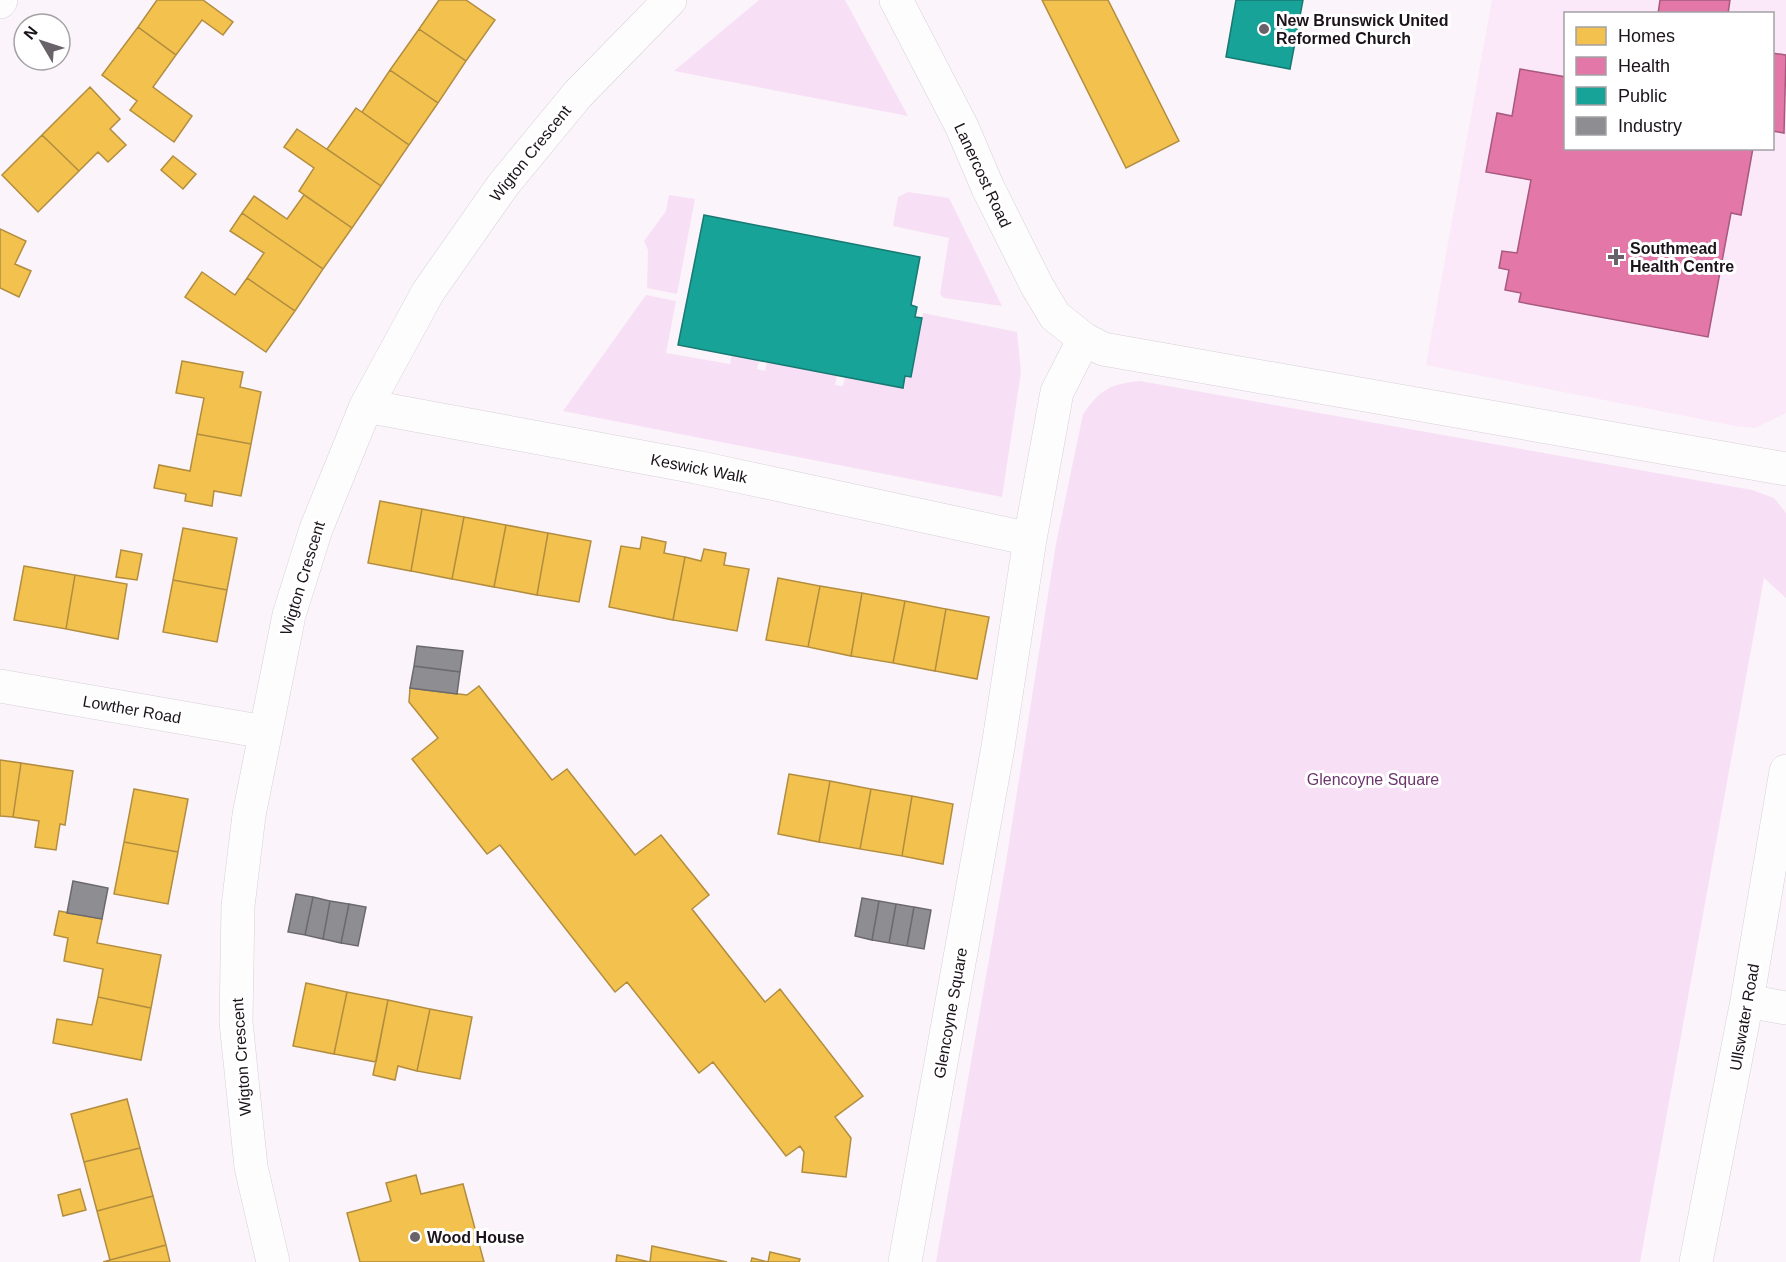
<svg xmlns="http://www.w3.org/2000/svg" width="1786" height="1262" font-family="Arial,sans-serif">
  <rect width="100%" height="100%" fill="#fbf4fa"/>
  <path fill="#fbe9fa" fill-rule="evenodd" d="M1492 0H1786V413L1755 428 1736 426 1426 365ZM1566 14H1772V148H1566Z"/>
  <path fill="#f7e0f6" d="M759 0H845L908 116 674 71Z
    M908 192 949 198 1002 306 944 298 940 294 949 238 893 226 898 197Z
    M669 195 695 199 677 294 647 288 648 250 644 241 666 211Z
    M646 295 676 301 666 353 730 364 732 355 759 361 757 369 765 371 767 362 837 376 835 385 843 386 845 377 903 388 905 376 911 377 923 313 1017 332 1021 372 1002 497 563 411Z
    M1140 381 1752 490 1774 498 1786 513V598L1764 578 1640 1262H936L1006 862 1056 544 1083 414C1101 389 1110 384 1140 381Z"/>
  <path fill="#f2c14e" stroke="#b28d3f" stroke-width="1.5" d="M157 0H203L233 22 223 35 202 20 176 55 138 27Z
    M439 0H466L495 20 466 61 419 29Z
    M1042 0H1108L1179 141 1126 168Z
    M138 27 176 55 153 87 192 116 174 142 130 110 137 101 102 75Z
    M419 29 466 61 438 103 390 70Z
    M390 70 438 103 409 145 362 112Z
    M90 87 120 119 110 129 126 145 108 162 98 152 79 171 42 135Z
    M356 108 409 145 381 186 327 149Z
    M297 129 381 186 352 228 299 191 314 168 284 147Z
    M42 135 79 171 38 212 2 175Z
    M173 156 196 174 183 189 161 170Z
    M304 195 352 228 323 269 242 213 254 196 287 219Z
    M242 213 323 269 295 311 247 278 264 253 230 231Z
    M0 229 26 241 15 264 31 271 19 297 0 288Z
    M202 272 235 295 247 278 295 311 266 352 185 297Z
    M182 361 243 372 240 387 261 392 251 444 197 434 204 398 176 393Z
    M197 434 251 444 241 496 214 491 212 506 185 501 186 494 154 488 159 465 190 471Z
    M380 501 422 509 411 571 368 563Z
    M422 509 464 517 452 579 411 571Z
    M464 517 506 525 494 587 452 579Z
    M506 525 548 533 537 595 494 587Z
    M183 528 237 538 227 590 173 580Z
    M548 533 591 541 579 602 537 595Z
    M642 537 666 542 664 553 685 557 673 620 609 607 621 546 640 549Z
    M704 549 726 553 724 565 749 569 737 631 673 620 685 557 701 561Z
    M121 550 142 554 137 580 116 577Z
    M24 566 75 575 66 629 14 620Z
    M75 575 127 584 118 639 66 629Z
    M778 578 820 586 808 647 766 640Z
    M173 580 227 590 217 642 163 632Z
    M820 586 862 593 851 656 808 647Z
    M862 593 905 601 893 663 851 656Z
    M905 601 946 609 935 671 893 663Z
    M946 609 989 617 977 679 935 671Z
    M479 686 552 780 567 769 635 855 661 835 709 895 692 909 765 1002 780 989 863 1096 835 1117 851 1138 846 1177 802 1172 804 1152 800 1146 786 1156 713 1062 699 1073 627 982 615 992 500 845 487 854 412 759 438 738 409 702 410 688 467 695Z
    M0 760 21 763 13 817 0 816Z
    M21 763 73 771 65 825 60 824 56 850 35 847 39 821 13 817Z
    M789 774 830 781 819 842 778 834Z
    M830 781 871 789 860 849 819 842Z
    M134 789 188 799 178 852 124 842Z
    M871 789 912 796 902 856 860 849Z
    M912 796 953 804 943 864 902 856Z
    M124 842 178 852 168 904 114 894Z
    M59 911 102 919 97 943 161 955 151 1008 98 997 103 969 64 961 68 938 54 935Z
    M306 983 347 992 334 1054 293 1046Z
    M347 992 388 1000 376 1062 334 1054Z
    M98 997 151 1008 141 1060 53 1043 57 1019 92 1025Z
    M388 1000 430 1009 417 1071 398 1066 395 1080 373 1075Z
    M430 1009 472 1017 460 1079 417 1071Z
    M127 1099 140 1148 84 1162 71 1114Z
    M140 1148 153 1196 97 1211 84 1162Z
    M416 1175 421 1194 463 1184 484 1262H360L347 1213 391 1201 386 1183Z
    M80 1189 86 1210 63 1216 58 1195Z
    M153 1196 166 1245 110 1260 97 1211Z
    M166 1245 170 1262H103L110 1260Z
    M652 1246 727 1262H616L617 1255 650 1262Z
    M770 1252 800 1259 799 1262H751L752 1258 768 1262Z"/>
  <path fill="#e377a8" stroke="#a7597e" stroke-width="1.5" d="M1660 0H1730L1728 14H1658Z
    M1772 53 1786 55 1784 133 1772 131Z
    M1520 69 1566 77V148H1753L1741 215 1731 213 1708 337 1519 302 1521 293 1505 290 1509 270 1499 268 1502 251 1517 253 1531 180 1486 172 1497 113 1512 116Z"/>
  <path fill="#17a398" stroke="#187872" stroke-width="1.5" d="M1236 0H1303L1290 69 1226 57Z
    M704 215 920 257 911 305 917 307 915 317 922 318 911 377 905 376 903 388 678 345Z"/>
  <path fill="#8d8d92" stroke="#6b696e" stroke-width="1.5" d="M417 646 463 651 460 672 414 666Z
    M414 666 460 672 457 694 410 688Z
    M73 881 108 888 102 919 67 913Z
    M296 894 313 897 305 935 288 932Z
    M313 897 330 901 323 939 305 935Z
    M862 898 879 901 872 940 855 936Z
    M330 901 349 904 341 943 323 939Z
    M879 901 896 904 889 943 872 940Z
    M349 904 366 907 358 946 341 943Z
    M896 904 914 907 907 946 889 943Z
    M914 907 931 910 924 949 907 946Z"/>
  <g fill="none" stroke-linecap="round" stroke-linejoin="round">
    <g stroke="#d7d0d6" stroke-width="34">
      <path id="street" d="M896 0 962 127 988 188 1037 286 1055 316 1084 339
        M0 2 1 0
        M366 406 696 467 1030 539
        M0 686 265 732
        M1747 1001 1786 1008
        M273 1262 251 1167 236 1022 238 906 249 815 289 615 316 529 366 406 428 292 503 185 578 94 670 0
        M905 1262 998 747 1030 539 1057 392 1084 339 1103 349 1786 469
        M1696 1262 1747 1001 1786 771"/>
    </g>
    <use href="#street" stroke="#fefdfe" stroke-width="33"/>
  </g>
  <g fill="#696269" stroke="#fff" stroke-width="2">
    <circle cx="1264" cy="29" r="6"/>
    <path d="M1613 248h6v6h6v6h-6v6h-6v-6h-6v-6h6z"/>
    <circle cx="415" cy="1237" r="6"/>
  </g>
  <g text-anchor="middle" stroke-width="6" stroke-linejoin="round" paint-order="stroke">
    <g font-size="16" font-weight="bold" fill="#1b141b" stroke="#fff" text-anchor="start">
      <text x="1276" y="26">New Brunswick United<tspan x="1276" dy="18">Reformed Church</tspan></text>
      <text x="1630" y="254">Southmead<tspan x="1630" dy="18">Health Centre</tspan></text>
      <text x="427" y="1243">Wood House</text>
    </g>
    <g font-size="16" fill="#1b141b" stroke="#fff">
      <text transform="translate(530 153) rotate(-51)" y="6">Wigton Crescent</text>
      <text transform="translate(983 175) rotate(65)" y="6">Lanercost Road</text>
      <text transform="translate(699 468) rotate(11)" y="6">Keswick Walk</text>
      <text transform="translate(302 578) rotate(-73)" y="6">Wigton Crescent</text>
      <text transform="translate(132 709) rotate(10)" y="6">Lowther Road</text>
      <text transform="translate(950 1013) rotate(-80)" y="6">Glencoyne Square</text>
      <text transform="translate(1744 1017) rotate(-80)" y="6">Ullswater Road</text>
      <text transform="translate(241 1057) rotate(-94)" y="6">Wigton Crescent</text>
    </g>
    <g font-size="16" fill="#6b356d" stroke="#fff">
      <text x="1373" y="785">Glencoyne Square</text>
    </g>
  </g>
  <rect x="1564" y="12" width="210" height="138" fill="#ffffff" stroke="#a4a1a4" stroke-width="1.5"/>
  <rect x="1576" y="27" width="30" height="18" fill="#f2c14e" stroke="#a4a1a4" stroke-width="1.5"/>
  <text x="1618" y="42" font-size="18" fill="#1b141b">Homes</text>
  <rect x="1576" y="57" width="30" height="18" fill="#e377a8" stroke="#a4a1a4" stroke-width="1.5"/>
  <text x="1618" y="72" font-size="18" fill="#1b141b">Health</text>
  <rect x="1576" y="87" width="30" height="18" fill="#17a398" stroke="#a4a1a4" stroke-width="1.5"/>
  <text x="1618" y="102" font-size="18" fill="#1b141b">Public</text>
  <rect x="1576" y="117" width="30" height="18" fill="#8d8d92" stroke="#a4a1a4" stroke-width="1.5"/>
  <text x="1618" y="132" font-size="18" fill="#1b141b">Industry</text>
  <g transform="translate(42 42) rotate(309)"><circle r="28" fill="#ffffff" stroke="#a4a1a4" stroke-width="1.5"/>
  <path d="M0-4.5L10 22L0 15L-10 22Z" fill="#696269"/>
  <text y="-9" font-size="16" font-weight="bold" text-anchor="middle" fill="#1b141b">N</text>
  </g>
</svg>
